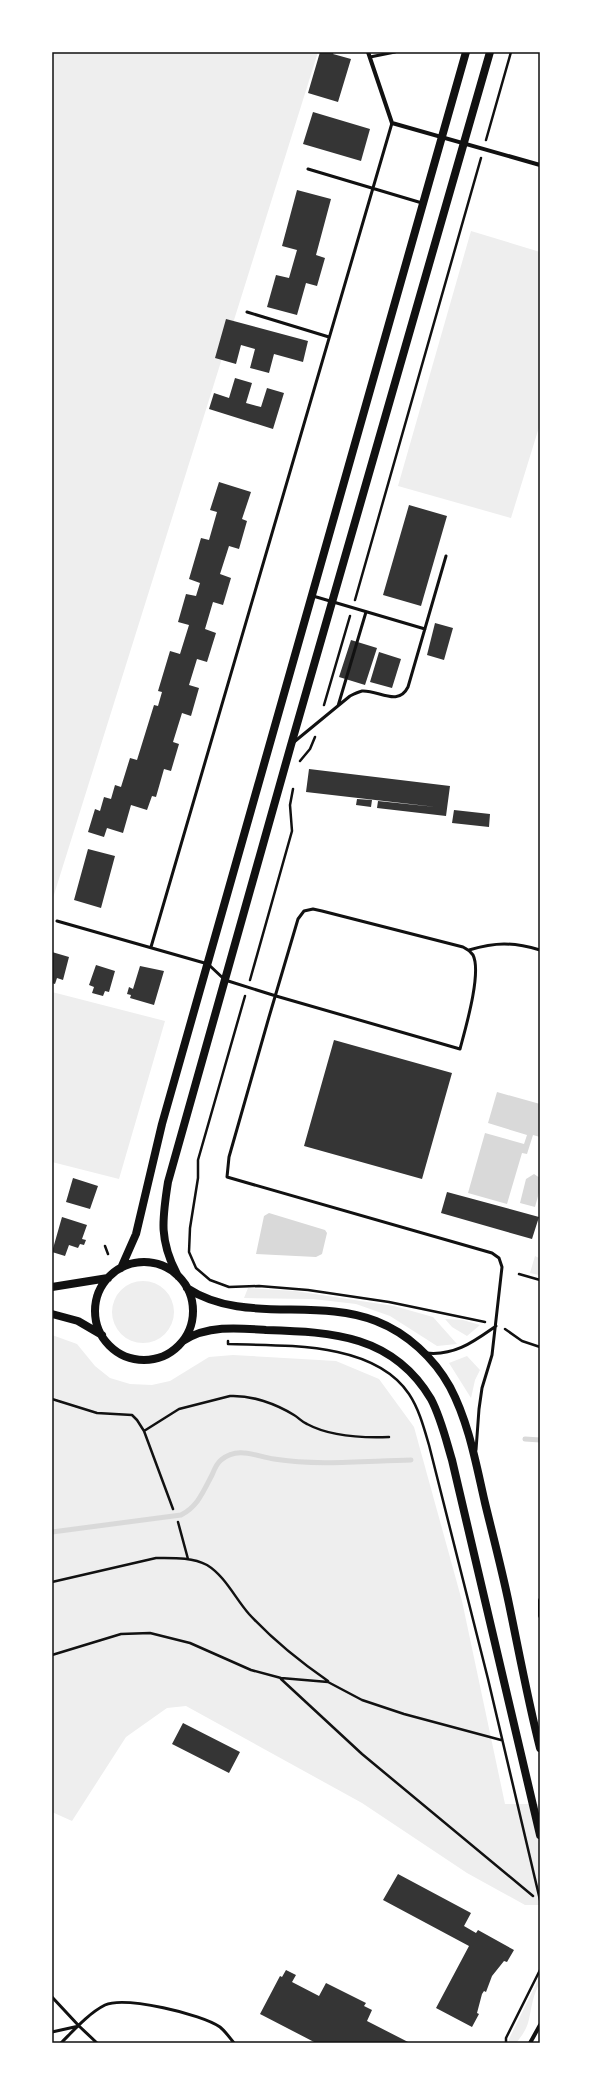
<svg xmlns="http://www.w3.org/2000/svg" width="592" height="2095" font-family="'PT Sans',sans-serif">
  <rect width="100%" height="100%" fill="#fff"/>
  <path fill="#eee" d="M52 52H318L52 901Z
    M471 231 540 252V424L511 518 398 486Z
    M52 992 165 1021 119 1179 52 1162Z
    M540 1254V1274L539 1275 530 1273 535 1256 539 1258Z
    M112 1312a31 31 0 1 1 62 0a31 31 0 1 1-62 0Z
    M248 1288 295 1291 394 1306 433 1317 457 1344 437 1346 390 1316 356 1304 313 1299 244 1298Z
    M445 1319 463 1320 480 1325 467 1336 452 1327Z
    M52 1335 77 1344 95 1366 110 1378 130 1384 152 1385 170 1381 209 1357 233 1355 336 1361 379 1379 414 1427 462 1601 505 1804H540V1905H525L467 1873 362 1803 186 1706 167 1708 126 1737 72 1821 52 1812Z
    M467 1356 480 1370 475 1380 471 1398 449 1363Z
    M540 1976C540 1985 535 1991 533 2000 528 2020 531 2025 516 2043H509V2039Z"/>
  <path fill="#d9d9d9" d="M497 1092 540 1104V1137L533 1135 527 1154 522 1153 507 1204 468 1193 485 1133 524 1144 527 1135 488 1123Z
    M534 1174 540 1178V1189L535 1207 520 1203 526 1179Z
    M269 1213 325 1230 327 1233 322 1254 316 1257 256 1254 264 1216Z"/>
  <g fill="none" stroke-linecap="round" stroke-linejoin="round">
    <path stroke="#d9d9d9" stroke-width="5" d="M525 1439 540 1440
      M52 1532 181 1515C198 1506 203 1492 212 1475 214 1470 217 1463 221 1460 238 1446 255 1456 274 1459 319 1466 365 1461 411 1460"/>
  </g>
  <path fill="#353535" d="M320 52H334L333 54 351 59 338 102 308 93Z
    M313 112 370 129 361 161 303 144Z
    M297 190 331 199 316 255 325 258 317 286 306 283 297 315 267 307 276 275 289 278 297 250 282 246Z
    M226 319 308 341 303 362 274 354 269 373 250 368 255 349 241 345 236 364 215 358Z
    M235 378 252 383 246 403 261 407 267 388 284 393 273 429 209 409 214 393 229 398Z
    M219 482 251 492 242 519 247 521 239 549 229 546 220 574 231 578 223 605 213 602 205 629 216 633 207 662 197 659 189 685 199 688 191 716 182 713 173 742 179 744 171 771 164 769 156 797 152 796 147 810 131 805 123 833 107 828 104 837 88 832 95 809 100 811 104 797 111 799 115 785 121 787 130 758 137 760 154 705 158 706 162 692 158 691 170 651 180 654 189 625 178 622 186 594 196 596 200 583 189 579 201 538 209 540 217 512 210 510Z
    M409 505 447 516 421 606 383 595Z
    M435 623 453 628 444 660 427 655Z
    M351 640 377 648 365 685 339 677Z
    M379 652 401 659 392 688 370 682Z
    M309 769 450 786 446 816 377 808 378 801 436 807 306 792Z
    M357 799 372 800 371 807 356 805Z
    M454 810 490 814 489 827 452 823Z
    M88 849 115 856 101 908 74 900Z
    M52 952 69 957 63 980 57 978 55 984 52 983Z
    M96 965 115 971 109 992 105 991 103 996 92 993 94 987 89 985Z
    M140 966 164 971 154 1005 130 998 131 995 127 994 129 987 133 989Z
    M334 1040 452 1073 422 1179 304 1146Z
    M73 1178 98 1186 90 1209 66 1202Z
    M447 1192 539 1217 532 1239 441 1213Z
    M62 1217 87 1225 82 1239 86 1240 84 1245 80 1244 78 1248 69 1245 65 1256 52 1252Z
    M183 1723 240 1752 229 1773 172 1744Z
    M398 1874 471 1913 464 1926 476 1933 478 1930 514 1950 507 1962 504 1961 492 1976 486 1992 484 1991 482 1994 477 2013 479 2014 472 2027 436 2008 469 1946 383 1900Z
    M286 1970 296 1975 292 1982 319 1996 326 1983 366 2003 364 2006 372 2010 367 2021 410 2043H316L260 2014 280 1976 282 1977Z"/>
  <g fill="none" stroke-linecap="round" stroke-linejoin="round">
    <path stroke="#111" stroke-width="2.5" d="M486 140 511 52
      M355 600 481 158
      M324 705 350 616
      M300 761 310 749 315 737
      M250 980 292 831 290 805 293 789
      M245 996 198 1160V1178L190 1228 189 1252 196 1268 210 1280 229 1287 259 1286 308 1290 389 1302 485 1322
      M105 1246 108 1254
      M519 1274 540 1280
      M505 1329 522 1341 540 1347
      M228 1341V1344C284 1346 373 1341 409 1394 419 1409 424 1428 429 1445L488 1679 540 1900
      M52 1399 97 1413 132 1415 137 1420 144 1431 173 1509
      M144 1431 179 1409 230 1396C252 1395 276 1404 294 1415 299 1418 302 1422 307 1424 331 1437 363 1438 389 1437
      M178 1522 188 1559
      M52 1582 156 1558C173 1558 192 1557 207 1565 225 1576 235 1598 249 1614 273 1640 299 1661 328 1681
      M52 1655 121 1634 150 1633 190 1643 251 1670 281 1678 328 1682 362 1700 404 1714 501 1740
      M281 1679 362 1754 533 1896
      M506 2043V2038L540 1970"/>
    <path stroke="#111" stroke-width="3" d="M370 57 395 52
      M308 169 422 203
      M247 312 329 337
      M313 596 425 629
      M338 706 366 612
      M294 742 350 696C354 694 358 692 362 691 379 690 398 707 408 687L446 556
      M57 921 208 964 225 980 276 996 460 1049C465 1030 482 973 473 955 470 951 467 949 463 947L322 911 313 909 304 911 298 919 269 1017 229 1157 227 1177 492 1253 499 1258 502 1267 492 1355 482 1388 479 1409 476 1450
      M151 947 392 123
      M469 950C496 942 512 942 540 950
      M426 1353C455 1356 473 1342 496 1326
      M52 1997 79 2026
      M52 2032 79 2026 97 2043
      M61 2043C74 2030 89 2013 105 2005 125 1996 202 2014 220 2027 225 2031 230 2038 234 2043"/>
    <path stroke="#111" stroke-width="4" d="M368 52 392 123 540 165
      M540 1600V1616
      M530 2043 540 2025"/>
    <path stroke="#111" stroke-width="8" d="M95 1311a49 49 0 1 1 98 0a49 49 0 1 1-98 0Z
      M121 1268 136 1234 162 1124 466 52
      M178 1276C159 1241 162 1220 168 1182L291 745 490 52
      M52 1287 108 1278
      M187 1288C243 1325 316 1297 376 1321 407 1333 434 1358 450 1387 469 1423 476 1464 485 1503 493 1536 502 1570 509 1604 519 1652 528 1701 540 1748
      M52 1314 78 1321 102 1335
      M183 1341C207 1325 239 1328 266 1330 333 1332 393 1335 431 1399 441 1418 446 1440 452 1460L540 1835"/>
  </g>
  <rect width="592" height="2095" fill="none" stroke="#ffffff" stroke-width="106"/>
  <rect x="53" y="53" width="486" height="1989" fill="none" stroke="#111" stroke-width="1.5"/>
</svg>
